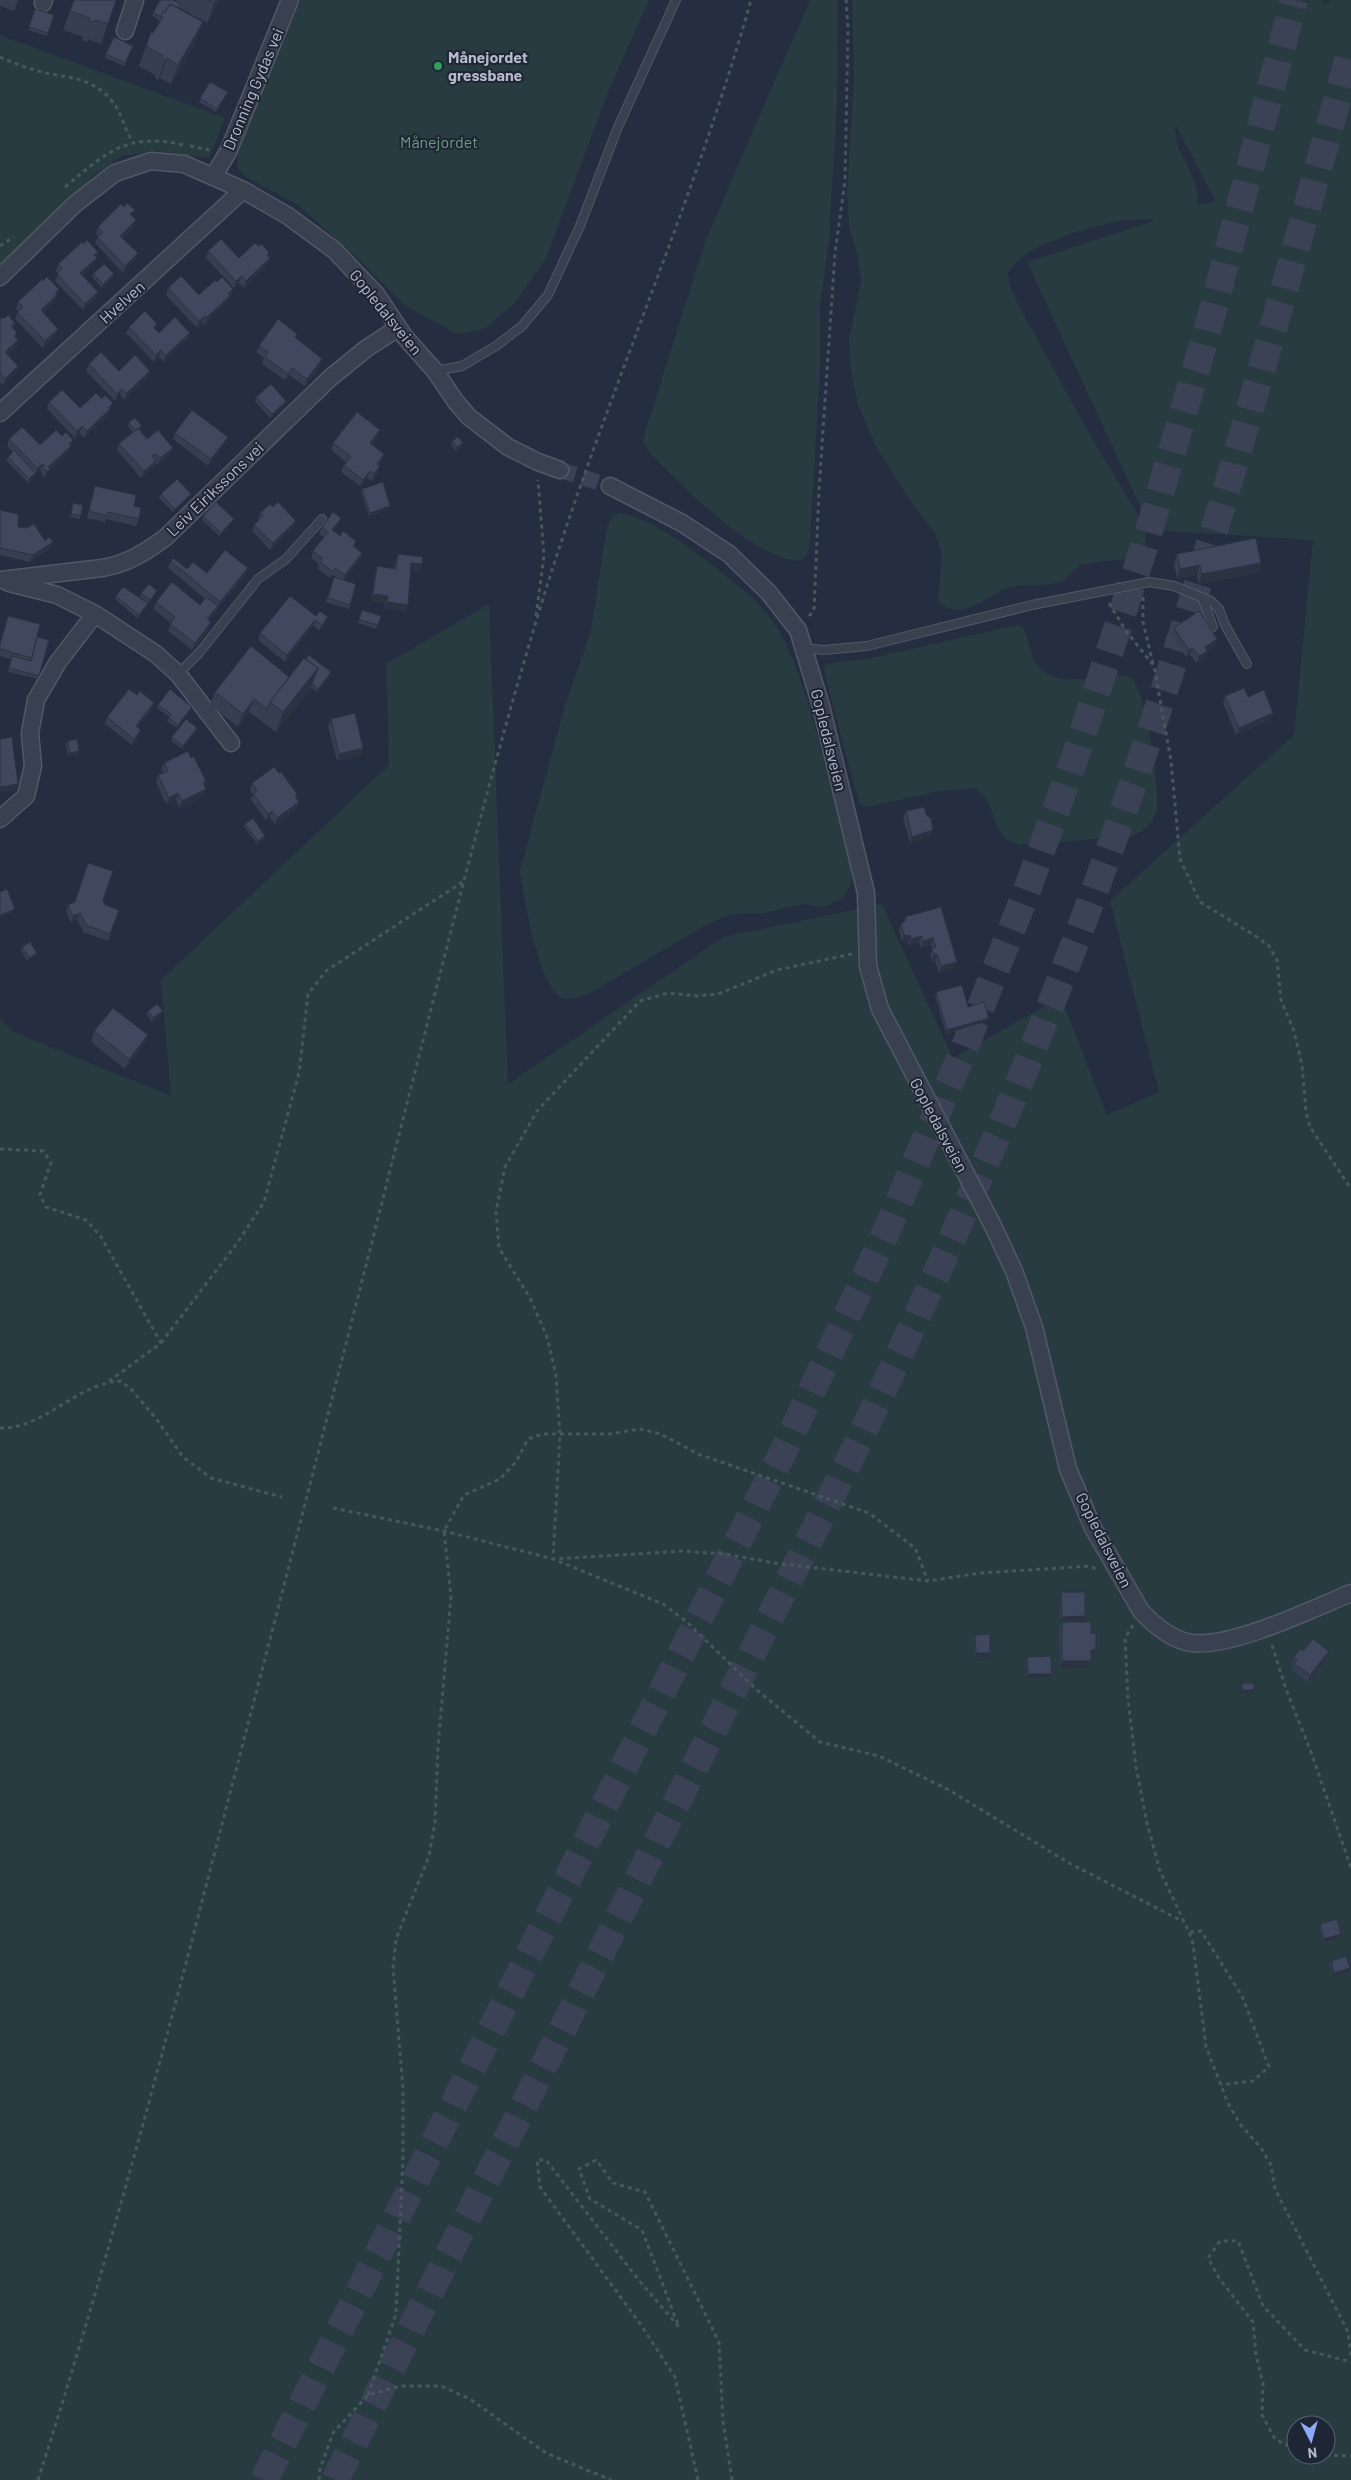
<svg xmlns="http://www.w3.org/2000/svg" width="1351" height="2480" font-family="Barlow,sans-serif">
  <rect width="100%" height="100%" fill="#252d40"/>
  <path fill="#273b41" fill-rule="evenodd" d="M301 0H649L608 92 546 258 515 303 484 329 457 334 403 304 354 255 298 205 246 177 237 168 238 147Z
    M810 0H838L837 103 829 240 820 307V369L810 541 807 554 800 561C751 558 683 486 648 451L644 444V436L706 239Z
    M852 0H1325L1323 5 1330 0H1351V2480H0V1018L14 1032 171 1096 161 980 389 765 386 664 489 604 508 1084 723 937 882 904 953 1058 1061 997 1107 1115 1159 1092 1110 901 1294 735 1313 540 1151 530 1027 262 1156 220C1126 214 1064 234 1037 248 1025 254 1016 262 1008 272L1010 286 1018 304 1090 435 1140 518C1163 570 1113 556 1084 564 1075 566 1071 576 1063 580 1047 588 1030 583 1014 586 990 591 961 626 938 601L942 555 935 533 909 499 875 445 857 402 850 363 849 339 861 281 857 251 849 228 847 193 854 76ZM1176 127H1177L1215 201 1197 206C1201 185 1187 167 1179 149 1176 143 1176 136 1175 129ZM1296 2425H1326V2455H1296Z
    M0 35 225 118 209 158 157 151 122 156 94 176 0 266Z
    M620 513C650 519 679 540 703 558 730 579 762 601 779 631 796 661 806 695 815 727 828 775 839 823 851 871L852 883 843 898 824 907 801 904 764 913 732 914 706 925 590 993C581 996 569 1002 560 997 538 983 523 895 520 870L565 706 591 630 607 526 614 515Z
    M1017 625 1022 626C1030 638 1029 657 1039 667 1065 696 1114 663 1133 680 1145 690 1162 798 1156 813 1151 826 1144 831 1132 836L1020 845 1005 839 997 827 987 800 976 788 940 791 872 806 864 807 859 803 828 687 824 671 825 665 830 663 863 660Z"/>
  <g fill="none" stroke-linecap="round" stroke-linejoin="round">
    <path stroke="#3b4255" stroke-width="16" stroke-dasharray="16 8" stroke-linecap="butt" d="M560 470 610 486"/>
    <path stroke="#3b4255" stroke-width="28" stroke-dasharray="28 14" stroke-linecap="butt" d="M264 2480 784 1450 883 1239 962 1054 1026 893 1075 757 1147 538 1211 317 1294 0
      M335 2480 849 1461C958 1234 1058 1004 1139 766 1219 530 1284 290 1351 50"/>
    <g stroke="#515868" stroke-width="10">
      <path id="service" d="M435 371 462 366 496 346 522 326 548 295 580 226 618 127 676 0
        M1202 597 1213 627
        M803 648 824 650 867 646 1032 605 1149 582 1174 586 1211 601 1219 609 1225 625 1247 664
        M178 674 199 653 258 579 286 559 322 519"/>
    </g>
    <g stroke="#515868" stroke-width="19">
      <path id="minor" d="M43 3 44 0
        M125 31 135 0
        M213 177 228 152 290 0
        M0 277 75 204 115 173 151 161 184 164 243 190 288 216 334 250 376 294 404 336 435 371 456 402 469 417 508 447 538 462 560 470
        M0 413 243 190
        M610 486 682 523 729 554 768 592 798 630 821 706 866 893 868 966 880 1009 993 1226 1014 1271 1034 1327 1068 1469 1093 1528 1141 1611C1154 1625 1172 1640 1192 1643 1232 1648 1312 1609 1351 1593
        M0 580 102 568C127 564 144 553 165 538L330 378 367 348 398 328
        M9 583 57 595 95 614 156 654 178 674 231 743
        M0 819 26 796 33 766 30 733 36 700 58 662 95 614"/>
    </g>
    <path stroke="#45585e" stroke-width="3" stroke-dasharray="4 4" stroke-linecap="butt" d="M0 57C16 64 34 71 51 74 75 78 96 81 112 101 122 113 124 129 133 142
      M190 146 209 150
      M65 187C107 152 127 132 184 145
      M0 246 14 237
      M1143 597V622L1153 664
      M1109 603 1126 631 1154 666 1171 761 1180 859 1200 902 1257 937 1269 946 1277 960 1281 1000 1294 1031 1302 1065 1306 1112 1310 1127 1351 1189
      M536 616 544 556 538 480
      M809 616 814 610 819 490 835 253 845 181 848 29 846 0
      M852 954 777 970 718 994 697 996 668 993 640 1001 537 1111 505 1167 496 1212 499 1248 530 1298 547 1337 556 1375 560 1435 553 1559 663 1604 687 1622 757 1690 820 1742 879 1756 949 1790 1069 1863 1184 1922
      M0 1149 43 1151 51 1162 40 1195 46 1207 86 1220 101 1237 161 1343 108 1382
      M161 1343 238 1242 264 1202 299 1073 308 994 326 971 464 881
      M0 1428C45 1429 76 1383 121 1381L132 1390 157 1420 183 1457 211 1478 282 1497
      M333 1508 444 1531 553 1559 682 1551 725 1554 774 1563 928 1581 981 1573 1090 1566 1096 1569
      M1133 1625 1125 1638 1128 1699 1136 1767 1147 1823 1160 1871 1189 1932 1193 1944 1206 2047 1228 2103 1240 2124 1261 2148 1271 2165 1275 2189 1348 2332 1351 2357
      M1272 1645 1286 1689 1311 1752 1351 1868
      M1190 1932 1201 1931 1242 1996 1269 2067 1253 2081 1221 2085
      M368 2395 396 2314 403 2158V2088L393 1968 396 1939 429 1856 435 1822 438 1747 451 1596 444 1531 464 1495 500 1479 516 1462 528 1439 543 1434H609L640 1429 661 1434 698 1454 869 1513 915 1548 928 1581
      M1296 2450 1275 2439 1262 2415 1263 2383 1256 2355 1253 2322 1219 2278 1208 2258 1220 2241H1238L1263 2306 1305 2350 1351 2362
      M1326 2455 1351 2456
      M38 2480C111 2253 171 2023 230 1793 288 1571 345 1349 401 1127 444 959 485 791 535 625 598 413 691 213 751 0
      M319 2480 320 2469 333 2433 368 2395 401 2386H441L470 2399 546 2453 611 2480
      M698 2480 675 2377 641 2325 540 2187 537 2160H546L637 2278 679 2327 642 2230 590 2199 579 2169 596 2160 613 2183 645 2192 719 2342 723 2421 732 2480"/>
    <use href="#service" stroke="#394050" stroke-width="8"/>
    <use href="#minor" stroke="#394050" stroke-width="16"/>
  </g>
  <path fill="#363e51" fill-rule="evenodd" d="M0 0H18L14 11 0 6Z
    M74 0H116L101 44 88 39 87 42 82 40 83 37 63 30Z
    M176 0H220L207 23 195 16 194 17 196 42 171 84 160 78 158 80 155 78V75L139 66 151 32 153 33 157 27 159 20 152 16 153 13 175 1ZM180 8 191 14 190 15 179 9Z
    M35 9 54 15 47 36 28 30Z
    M133 46 124 66 105 58 106 54Z
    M228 92 216 112 199 102 200 98Z
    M132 216 136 220 134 227 123 238 135 260 123 273 95 243 98 236 96 233 98 227Z
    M84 244 98 252 94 265 83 275 98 292 96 298 83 310 55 281 58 274 56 271 58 264Z
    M259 246 269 252 268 256 270 258 267 265 244 288 239 283 234 288 206 258 208 251 239 258Z
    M93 274 112 278 102 288 92 277Z
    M43 281 59 289 54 302 43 313 56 335 43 348 15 319 18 311 16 309 18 302Z
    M217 282 233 289 231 296 229 298 227 302 204 325 202 323 197 328 166 295 168 288 199 295Z
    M0 319H4L15 323 13 328 16 337 18 340 16 347 8 355 16 373 3 385 0 382Z
    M129 327 155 329 159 333H190L187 340 164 362 159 357 154 362 126 333Z
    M296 338 322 359 320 366 305 386 289 375 285 380 262 364 264 358 256 352 259 346Z
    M89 364 119 371H150L147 378 124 400 120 395 115 401 86 371Z
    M256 397 286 401 285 405 270 418 255 401Z
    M102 399 113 403 108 415 84 438 80 433 75 438 47 409 49 402 80 408Z
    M129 422 140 429V430L147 439 173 448 170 455 158 465 156 463 154 468 141 478 117 450 119 444 133 433 128 426Z
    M175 433 225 444 208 466 173 439Z
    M62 436 73 440 68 453 49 471 47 475 44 478 41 474 42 472 40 470 28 483 6 460 8 457 13 452 7 446 9 439 40 445Z
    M378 437 372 445 382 461 379 465 378 473 372 481 367 478 360 486 341 472 344 465 346 462 331 450 333 443Z
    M452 441 463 443 461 446 456 451 451 445Z
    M95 486 134 506 139 519 136 526 106 519 105 522 87 518 93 492Z
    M362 489 389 510 369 516 361 492Z
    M161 494H191L189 497 173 512 159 498Z
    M73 503 81 515 80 519 70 517Z
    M273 507 294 527 270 550 252 531 254 525 259 520H258L260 513Z
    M0 510 18 527 50 549 30 562 0 555Z
    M203 516 232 522 219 536 202 520Z
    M338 525 334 531 340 536 356 541 354 547 362 553 360 560 344 580 356 584 349 609 326 602 334 577 337 578 333 575 330 578 317 568 319 564 311 558 313 551 324 537 319 534 322 527Z
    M398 554 422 564 420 571 411 570 408 605 405 611 384 608 385 603 371 601 375 573 377 566 394 569 396 560Z
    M1177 554 1261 563 1257 573 1198 584 1197 575 1177 579 1174 564Z
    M171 561 187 569 207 573 246 575 217 609 215 613 209 620V629L192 650 168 631 171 623 153 609 156 602 200 605 205 599 168 568Z
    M141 593 156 594 148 604V603L147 606 138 619 115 599 116 596 146 602 140 596Z
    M290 596 325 624 319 631 313 626 285 662 258 640 260 633Z
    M362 610 378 625 376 629 358 623Z
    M8 616 36 639 39 676 38 679 8 672 11 659 0 656V643Z
    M1174 628 1215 645 1207 651 1205 658 1197 663 1190 655 1186 657 1171 635Z
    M330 676 317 692 311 688 276 732 249 712 238 727 210 705 215 692 289 677Z
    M1225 696 1248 697 1271 720 1236 735 1223 703Z
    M158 705 190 710 177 728 167 721 169 717 157 708Z
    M152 710 138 727 139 737 132 745 105 724 107 717Z
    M331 719 363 748 361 755 337 761 328 726Z
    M196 732 182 749 171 741 172 737Z
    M68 741 78 754 68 756 66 744Z
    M191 758 206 781 204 785V796L179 808 176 800 166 804 156 782 158 775 163 773 161 769 164 763Z
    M279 773 297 794 296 797 297 808 275 825 270 817 266 820 251 800 253 795 250 790 252 783Z
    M906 811 927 816 931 836 910 843 903 818Z
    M245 824 264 839 257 844 244 827Z
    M103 900 105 905 119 910 108 941 83 932 77 919 71 923 66 911 68 905Z
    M941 907 954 968 939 973 935 961 932 962 930 955 932 949 931 945 921 948 919 942 909 946 908 943 902 942 899 930 901 924 904 922 905 917Z
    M22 947 37 953 36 956 27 961 21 951Z
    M936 992 968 1007 989 1018 987 1021 946 1034 935 996Z
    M148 1011H163L161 1014 152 1022 146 1014Z
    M94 1031 144 1045 125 1069 91 1042Z
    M1061 1592 1085 1616 1084 1620H1060V1596Z
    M1062 1622 1091 1633 1096 1649 1094 1656H1091L1088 1667 1060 1668 1059 1629Z
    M975 1635 990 1653 989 1657H974V1638Z
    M1303 1651H1329L1327 1658 1308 1682 1292 1670 1293 1666 1291 1664 1294 1657Z
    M1027 1657 1052 1674 1050 1677 1027 1678 1026 1660Z
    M1320 1924 1340 1938 1323 1942 1319 1928Z
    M1331 1961 1350 1968 1349 1972 1333 1976 1329 1964Z"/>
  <path fill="#2c3242" d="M216 0H220L207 23 214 4Z
    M203 22 196 42 171 84 178 65Z
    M167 58 160 78 158 80 165 61Z
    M136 220 134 227 118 242 120 236Z
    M98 252 94 265 78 279 80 273 94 255Z
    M138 253 135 260 123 273 125 266Z
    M270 258 267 265 244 288 246 281Z
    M114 274 112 278 102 288 103 284Z
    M242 276 239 283 234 288 236 281Z
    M59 289 54 302 38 317 41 310Z
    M233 289 227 302 204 325 206 318Z
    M98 292 96 298 83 310 85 304Z
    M205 316 202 323 197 328 199 321Z
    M58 329 56 335 43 348 45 341Z
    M190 333 187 340 164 362 166 355Z
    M18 340 16 347 3 359 5 352Z
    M161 350 159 357 154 362 156 355Z
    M322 359 320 366 305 386 307 379Z
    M18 366 16 373 3 385 5 379Z
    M292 368 289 375 285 380 288 374Z
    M150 371 147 378 124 400 127 393Z
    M122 389 120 395 115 401 117 394Z
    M286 401 285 405 270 418 272 414Z
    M113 403 108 415 84 438 87 431Z
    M82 426 80 433 75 438 77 431Z
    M380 430 378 437 368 450 370 443Z
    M228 437 225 444 208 466 211 459Z
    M73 440 68 453 49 471 47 475 44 478 48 467Z
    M463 443 461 446 456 451 457 447Z
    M173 448 170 455 158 465 160 458Z
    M384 454 382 461 375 470 377 464Z
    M156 461 154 468 141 478 144 471Z
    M43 464 40 470 35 475 37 468Z
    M380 466 378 473 372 481 374 474Z
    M370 471 367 478 360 486 363 480Z
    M35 473 34 477 28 483 29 479Z
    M191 494 189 497 173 512 175 509Z
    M390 506 389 510 369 516 370 513Z
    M341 518 338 525 329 536 332 530Z
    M296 521 294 527 270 550 273 543Z
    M53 542 50 549 30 562 33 555Z
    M362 553 360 560 342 582 345 575Z
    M411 563 422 564 420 571 409 570Z
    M1261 563 1257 573 1198 584 1202 574Z
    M1200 565 1197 575 1177 579 1180 569Z
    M248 568 246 575 217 609 220 602Z
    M157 591 156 594 148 604 150 600Z
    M373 594 388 596 385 603 371 601Z
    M387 602 408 605 405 611 384 608Z
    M148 603 147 606 138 619 139 615Z
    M218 606 215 613 205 626 207 619Z
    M328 617 325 624 319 631 322 625Z
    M315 620 313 626 285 662 287 655Z
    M211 622 209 629 192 650 195 643Z
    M1217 639 1215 645 1202 654 1205 647Z
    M1192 648 1190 655 1186 657 1189 650Z
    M1207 651 1205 658 1197 663 1199 656Z
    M318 668 311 688 276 732 283 712Z
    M331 672 330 676 317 692 318 689Z
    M254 699 249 712 238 727 243 714Z
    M154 703 152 710 134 733 136 726Z
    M192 707 190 710 177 728 178 725Z
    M1273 713 1271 720 1236 735 1239 728Z
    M197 728 196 732 182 749 183 746Z
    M141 730 139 737 132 745 134 739Z
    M363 748 361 755 337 761 339 754Z
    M79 751 78 754 68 756 70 753Z
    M18 784 15 791 0 793V787Z
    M206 789 204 796 179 808 182 801Z
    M178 793 176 800 166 804 169 798Z
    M299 802 297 808 275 825 277 818Z
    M272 811 270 817 266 820 268 814Z
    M933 830 931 836 910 843 912 837Z
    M265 836 264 839 257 844 258 841Z
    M15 909 14 912 0 918V915Z
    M80 913 77 919 71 923 73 916Z
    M904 935 911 936 908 943 902 942Z
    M922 936 919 942 909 946 911 939Z
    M933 938 931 945 921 948 923 941Z
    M37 953 36 956 27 961 29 958Z
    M937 954 935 961 932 962 934 955Z
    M957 962 954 968 939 973 941 966Z
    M163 1011 161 1014 152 1022 153 1018Z
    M989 1018 987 1021 946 1034 947 1030Z
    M148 1035 144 1045 125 1069 129 1059Z
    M1085 1616 1084 1620H1060L1062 1617Z
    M1096 1649 1094 1656H1088L1091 1650Z
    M1329 1651 1327 1658 1308 1682 1310 1675Z
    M976 1653H990L989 1657H974Z
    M1062 1661H1091L1088 1667 1060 1668Z
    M1028 1674H1052L1050 1677 1027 1678Z
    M1242 1690H1254L1253 1693H1241Z
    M1341 1934 1340 1938 1323 1942 1324 1939Z
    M1350 1968 1349 1972 1333 1976 1334 1973Z"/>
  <path fill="#3f485e" stroke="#2c3242" d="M74 0H116L108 24 95 20 94 22 89 21 90 18 70 11Z
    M160 0H173L181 4 179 8 170 4 165 12 163 11 161 17 153 13Z
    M208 0H216L214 4Z
    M170 4 203 22 178 65 167 58 165 61 162 58 163 56 146 46 151 32 153 33 163 17 161 16 163 11 165 12Z
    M35 9 54 15 48 33 29 27Z
    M114 37 133 46 125 63 106 54Z
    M210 82 228 92 217 109 200 98Z
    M127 203 135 210 130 214 136 220 120 236 138 253 125 266 97 237 103 232 98 227 121 204 124 207Z
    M221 239 239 258 255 243 259 246 261 244 269 252 267 255 270 258 246 281 242 276 236 281 208 251Z
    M87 240 98 252 94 255 97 258 80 273 98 292 85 304 57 274 62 269 58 264 82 242 84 244Z
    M104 264 114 274 103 284 93 274Z
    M181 276 199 295 215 280 217 282 222 277 233 289 228 294 230 296 206 318 205 316 199 321 168 288Z
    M47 277 59 289 55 293 57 295 41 310 58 329 45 341 17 312 23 307 18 302 42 279 43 281Z
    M145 311 157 324 154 328 159 333 175 317 190 333 166 355 161 350 156 355 129 327Z
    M8 315 15 323 11 326 17 333 14 336 18 340 5 352 18 366 5 379 0 373V319L3 317 4 319Z
    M278 319 297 334 295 337 322 359 307 379 292 368 288 374 265 357 268 352 259 346Z
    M101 352 119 371 135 355 150 371 127 393 122 389 117 394 89 364Z
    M271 384 286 401 272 414 256 397Z
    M62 390 80 408 96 393 102 399 105 395 113 403 109 407 110 409 87 431 82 426 77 431 49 402Z
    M192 410 228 437 211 459 175 433Z
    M357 412 380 430 370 443 384 454 377 464 380 466 374 474 370 471 363 480 344 465 351 456 333 443Z
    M135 418 142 426 135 431 129 422Z
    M22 427 40 445 56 430 62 436 66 432 73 440 69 444 71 446 48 467 50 469 47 471 43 468 45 466 43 464 37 468 9 439Z
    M138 428 147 439 158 430 173 448 160 458 156 454 152 456 156 461 144 471 119 444Z
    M458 437 463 443 457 447 452 441Z
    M14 450 35 473 29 479 8 457Z
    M177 479 191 494 175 509 161 494Z
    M383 482 390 506 370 513 362 489Z
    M95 486 136 495 134 506 141 508 139 519 108 512 107 516 89 511Z
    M216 502 234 519 221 533 203 516Z
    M278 502 296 521 273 543 254 525 263 516 260 513 270 504 273 507Z
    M73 503 83 505 81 515 71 514Z
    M0 510 18 514V527L27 528 34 524 45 541 49 537 53 542 33 555 0 548Z
    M333 512 341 518 332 530 340 536 343 531 356 541 353 546 362 553 345 575 335 568 333 572 320 562 322 558 313 551 328 532 322 527Z
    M1256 538 1261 563 1202 574 1200 565 1180 569 1177 554Z
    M225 550 248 568 220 602 171 561 173 558 187 569 193 562 207 573Z
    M398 554 423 557 422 564 411 563 408 605 387 602 388 596 373 594 377 566 396 569Z
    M334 577 356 584 350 605 328 598Z
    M172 582 200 605 206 597 218 606 207 619 211 622 195 643 170 624 175 617 156 602Z
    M149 584 157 591 150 600 141 593Z
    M123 587 148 603 139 615 116 596Z
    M290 596 316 616 320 611 328 617 322 625 315 620 287 655 260 633Z
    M362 610 381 616 378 625 359 620Z
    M1199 611 1217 639 1205 647 1207 651 1199 656 1192 648 1189 650 1174 628Z
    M8 616 40 624 32 658 0 649V644Z
    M37 637 49 640 39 676 9 668 12 656 31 661Z
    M251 646 289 677 270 702 267 709 254 699 243 714 215 692Z
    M309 655 331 672 318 689 312 684 318 668 306 659Z
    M304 658 318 668 283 712 270 702Z
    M1244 688 1248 697 1264 690 1273 713 1239 728 1225 696Z
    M129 689 137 695 140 691 154 703 136 726 141 730 134 739 107 717Z
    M170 689 192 707 178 725 169 718 171 714 158 705Z
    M355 713 363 748 339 754 331 719Z
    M186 719 197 728 183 746 172 737Z
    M12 737 18 784 0 787V739Z
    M77 739 79 751 70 753 68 741Z
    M188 751 191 758 194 757 206 781 203 782 206 789 182 801 178 793 169 798 158 775 168 771 164 763Z
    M274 767 279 773 281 772 297 794 295 796 299 802 277 818 272 811 268 814 253 794 257 791 252 783Z
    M924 807 927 816 931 818 933 830 912 837 906 811Z
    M253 818 265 836 258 841 245 824Z
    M88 863 113 871 103 900 105 905 119 910 110 934 86 925 80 913 73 916 68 905 75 902Z
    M7 889 15 909 0 915V890L1 892Z
    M941 907 957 962 941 966 937 954 934 955 932 948 936 947 933 938 923 941 922 936 911 939V936L904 935 901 924 906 920 905 917Z
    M30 942 37 953 29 958 22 947Z
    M962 985 968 1007 984 1002 989 1018 947 1030 936 992Z
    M157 1004 163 1011 153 1018 148 1011Z
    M113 1008 148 1035 129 1059 94 1031Z
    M1061 1592H1085V1616L1062 1617Z
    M1062 1622H1091V1633H1096V1649L1091 1650V1661H1062Z
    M990 1634V1653H976L975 1635Z
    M1313 1639 1329 1651 1310 1675 1294 1664 1297 1660 1294 1657 1300 1649 1303 1651Z
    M1051 1656 1052 1674H1028L1027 1657Z
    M1242 1683H1254V1690H1242Z
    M1337 1919 1341 1934 1324 1939 1320 1924Z
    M1346 1956 1350 1968 1334 1973 1331 1961Z"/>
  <circle fill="#2e9e5b" stroke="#1e2535" stroke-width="2" cx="438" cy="66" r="5"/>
  <g text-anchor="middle" stroke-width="4" stroke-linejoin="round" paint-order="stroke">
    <g font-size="16" font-weight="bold" fill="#b5bbcb" stroke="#1e2535" text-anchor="start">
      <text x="448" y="63">Månejordet<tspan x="448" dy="18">gressbane</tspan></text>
    </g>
    <g font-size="16" fill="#b5bbcb" stroke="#1e2535">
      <text transform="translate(253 89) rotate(-67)" y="6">Dronning Gydas vei</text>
      <text transform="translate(122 302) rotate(-42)" y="6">Hvelven</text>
      <text transform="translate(386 312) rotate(51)" y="6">Gopledalsveien</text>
      <text transform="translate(215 489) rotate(-44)" y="6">Leiv Eirikssons vei</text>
      <text transform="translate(829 740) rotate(76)" y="6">Gopledalsveien</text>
      <text transform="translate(939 1125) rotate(62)" y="6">Gopledalsveien</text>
      <text transform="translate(1104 1540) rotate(63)" y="6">Gopledalsveien</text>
    </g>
    <g font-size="16" fill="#6c9c7c" stroke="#1e2535">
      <text x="439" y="148">Månejordet</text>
    </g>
  </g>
  <g transform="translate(1311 2440) rotate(174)"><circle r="24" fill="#1e2535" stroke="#5a6171"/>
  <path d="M0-4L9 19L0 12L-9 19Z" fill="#8baafa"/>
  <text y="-8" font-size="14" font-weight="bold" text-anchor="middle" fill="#b5bbcb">N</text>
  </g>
</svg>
